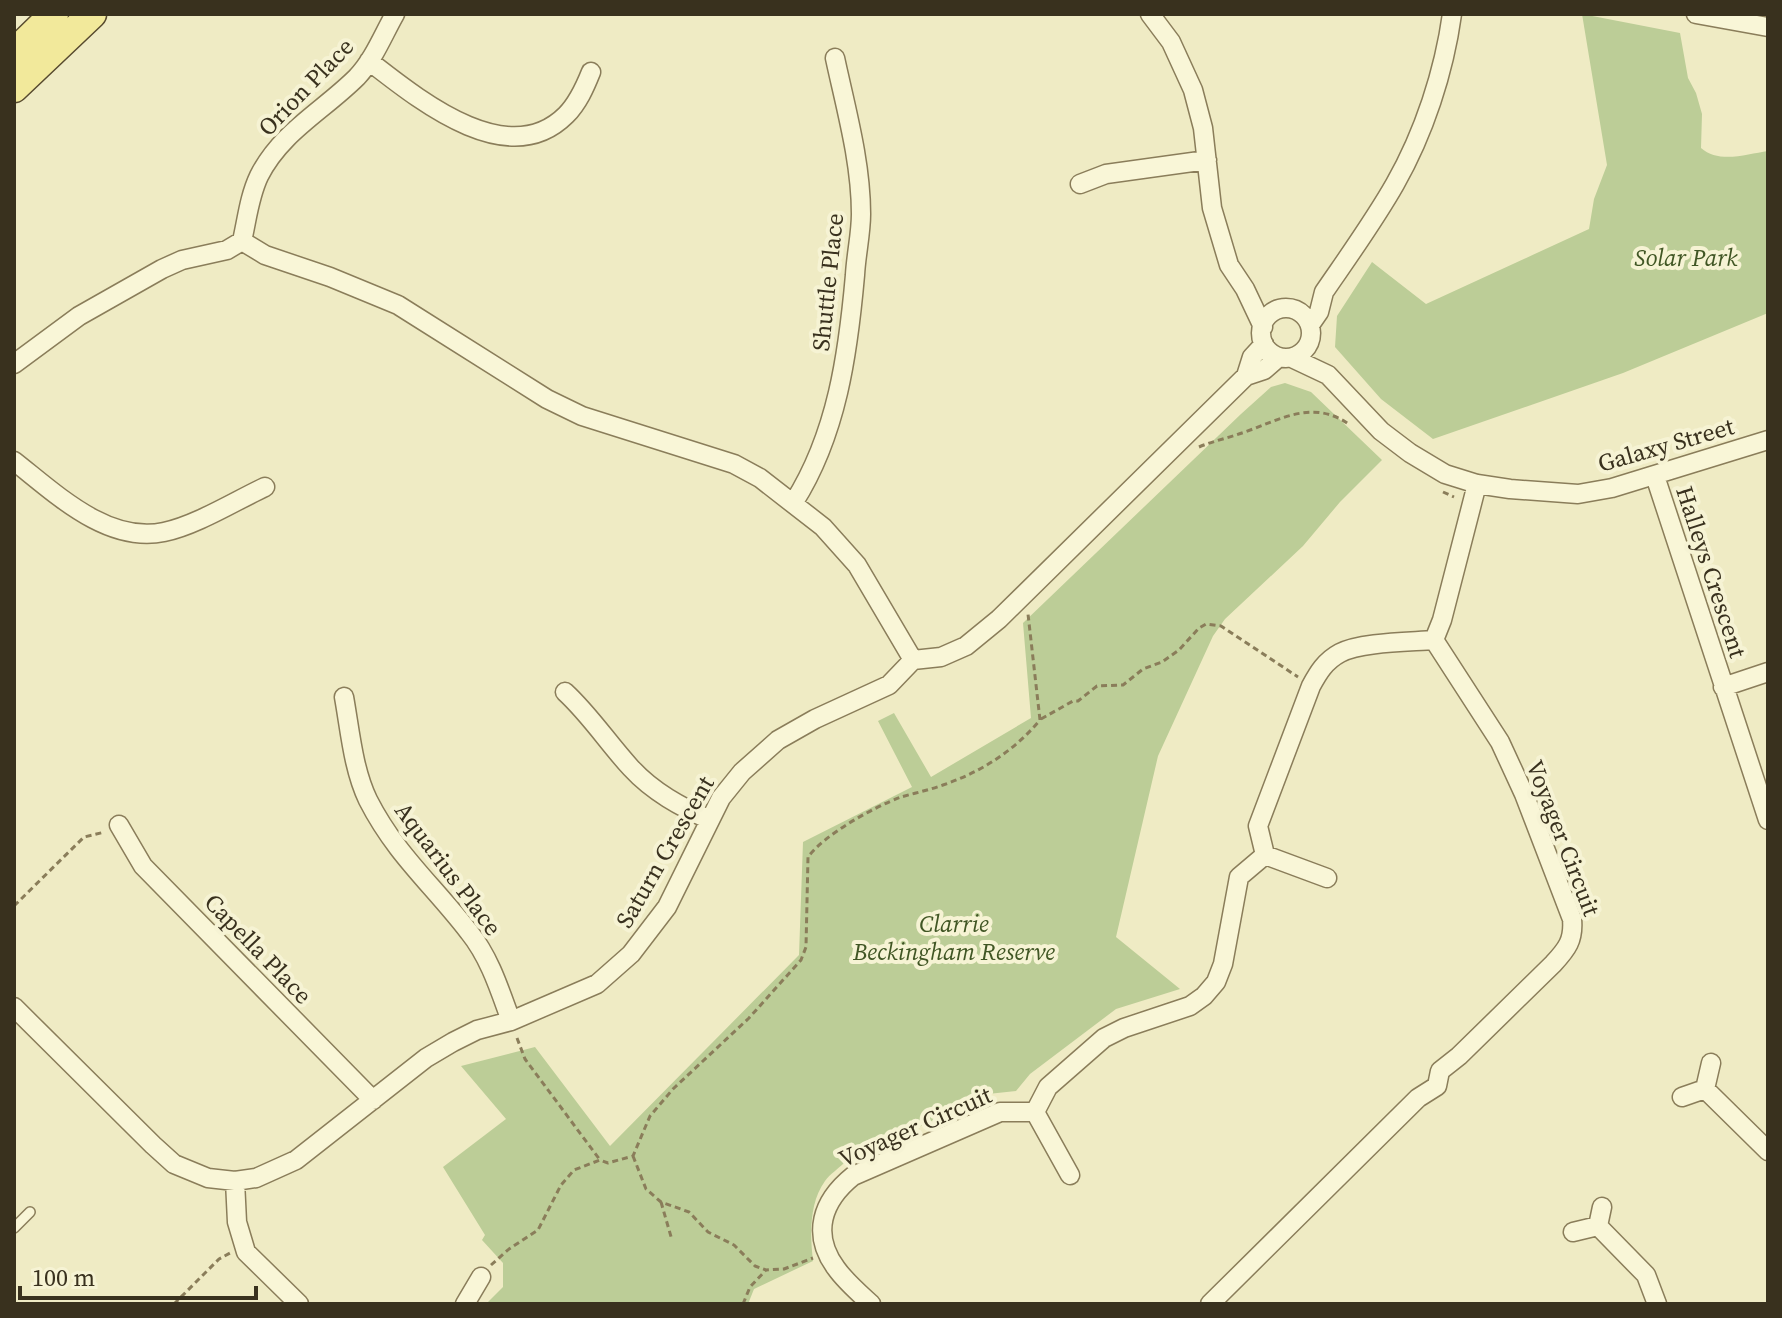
<svg xmlns="http://www.w3.org/2000/svg" width="1782" height="1318" font-family="'Source Serif 4',serif">
  <rect width="100%" height="100%" fill="#efebc4"/>
  <path fill="#bccd97" d="M1582 14 1680 33 1688 78 1696 93 1702 114 1701 148C1719 164 1747 154 1768 151V313L1623 373 1433 439 1381 399 1335 347 1337 316 1372 262 1426 304 1589 229 1594 199 1607 165Z
    M1285 383 1311 392 1382 460 1340 502 1303 546 1225 619 1213 636 1158 756 1116 937 1180 989 1116 1009 1030 1074 1016 1091 988 1094 844 1163C838 1169 830 1174 825 1181 809 1203 810 1235 813 1261L754 1289 748 1304H486L503 1287V1263L482 1240 485 1235 443 1167 506 1119 461 1066 535 1047 610 1146 799 955 803 842 912 787 878 721 894 713 931 777 1031 718 1023 623 1241 414 1271 387Z"/>
  <g fill="none" stroke-linecap="round" stroke-linejoin="round">
    <g stroke="#8a7d5a" stroke-width="12">
      <path id="service" d="M14 1228 30 1212"/>
    </g>
    <g stroke="#8a7d5a" stroke-width="21">
      <path id="minor" d="M1150 14 1171 42 1193 90 1203 128 1212 208 1229 265 1245 289 1263 327
        M1696 14 1768 27
        M369 61C418 99 508 173 566 115 578 103 585 87 591 72
        M1080 184 1106 174 1207 160
        M242 241C247 220 249 197 259 176 281 132 323 111 357 77 374 59 383 35 395 14
        M1261 333a25 25 0 1 1 50 0a25 25 0 1 1-50 0Z
        M1310 325 1319 312 1324 292C1348 257 1374 221 1395 184 1424 133 1444 72 1452 14
        M1292 358 1328 375 1381 431 1410 453 1445 474 1477 484 1510 489 1578 494 1612 488 1768 440
        M14 364 79 316 162 269 182 260 227 250 242 241 265 255 330 277 398 305 547 399 582 416 734 464 760 478 823 527 857 565 913 660
        M1246 376 1252 357 1264 344
        M14 461C55 493 107 544 164 532 195 526 237 500 265 487
        M1655 476 1768 820
        M794 502C837 434 848 354 855 275 856 255 861 234 861 214 861 162 846 109 835 58
        M1434 640 1442 620 1477 484
        M1723 687 1768 672
        M565 692C590 715 608 743 631 768 653 792 681 807 710 820
        M344 697C350 730 353 769 368 800 396 855 433 885 469 932 490 958 500 991 511 1021
        M119 825 143 866 373 1100
        M1265 855 1327 878
        M14 1007 153 1145 174 1164 208 1178 235 1181 256 1178 296 1160 426 1058 453 1042 477 1030 511 1021 597 984 631 954 667 907 721 798 742 772 778 740 815 719 889 685 913 660 941 657 966 646 999 619 1246 376 1264 370 1279 357
        M1705 1089 1768 1151
        M1682 1097 1705 1089 1711 1063
        M1035 1112 1070 1175
        M235 1181 237 1222 246 1252 299 1304
        M1598 1226 1646 1275 1657 1304
        M1573 1232 1598 1226 1602 1207
        M465 1304 481 1277
        M871 1304C859 1293 845 1281 836 1268 811 1234 822 1201 853 1176L1000 1112H1035L1048 1087 1104 1038 1124 1028 1190 1006 1204 996 1216 982 1223 964 1239 877 1265 855 1258 826 1311 686C1318 673 1325 661 1340 653 1360 642 1410 642 1434 640
        M1210 1304 1418 1098 1437 1086 1440 1071 1459 1056 1553 964C1567 949 1574 940 1572 919L1524 794 1500 742 1434 640"/>
    </g>
    <g stroke="#574a2e" stroke-width="31">
      <path id="primary" d="M14 53 54 14
        M14 88 92 14"/>
    </g>
    <path stroke="#8a7d5a" stroke-width="3" stroke-dasharray="6 4" stroke-linecap="butt" d="M1199 447C1213 441 1228 438 1242 433 1280 420 1313 398 1350 425
      M1443 492 1454 497
      M1041 719 1073 701H1078L1097 686 1123 685 1143 669 1162 662 1179 650 1199 628 1206 624 1221 626 1298 677
      M14 906 84 837 105 832
      M517 1038 525 1059 600 1160
      M633 1156 646 1189 661 1202 689 1212 708 1232 734 1245 755 1266 766 1270 784 1269 813 1258
      M661 1202 672 1240
      M491 1265 509 1249 538 1230 561 1185 574 1170 600 1160 608 1163 633 1156 650 1116 673 1089 749 1018 801 960 806 947 808 857C825 834 874 807 901 797 915 793 929 790 943 785 981 772 1014 751 1040 720L1028 614
      M174 1304 219 1259 230 1253
      M743 1304 750 1287 766 1270"/>
    <use href="#service" stroke="#f9f6d7" stroke-width="9"/>
    <use href="#minor" stroke="#f9f6d7" stroke-width="18"/>
    <use href="#primary" stroke="#f2e99b" stroke-width="28"/>
  </g>
  <g text-anchor="middle" stroke-width="8" stroke-linejoin="round" paint-order="stroke">
    <g font-size="24" fill="#39311e" stroke="#f6f3d4">
      <text transform="translate(306 87) rotate(-46)" y="8">Orion Place</text>
      <text transform="translate(828 282) rotate(-84)" y="8">Shuttle Place</text>
      <text transform="translate(1666 445) rotate(-16)" y="8">Galaxy Street</text>
      <text transform="translate(1711 572) rotate(72)" y="8">Halleys Crescent</text>
      <text transform="translate(1563 838) rotate(69)" y="8">Voyager Circuit</text>
      <text transform="translate(665 852) rotate(-60)" y="8">Saturn Crescent</text>
      <text transform="translate(448 869) rotate(53)" y="8">Aquarius Place</text>
      <text transform="translate(258 949) rotate(46)" y="8">Capella Place</text>
      <text transform="translate(915 1127) rotate(-24)" y="8">Voyager Circuit</text>
    </g>
    <g font-size="24" font-style="italic" fill="#405624" stroke="#f6f3d4">
      <text x="1686" y="266">Solar Park</text>
      <text x="954" y="932">Clarrie<tspan x="954" dy="28">Beckingham Reserve</tspan></text>
    </g>
  </g>
  <rect width="1782" height="1318" fill="none" stroke="#39311e" stroke-width="32"/>
  <path d="M20 1286v12h236v-12" fill="none" stroke="#39311e" stroke-width="4"/>
  <text x="32" y="1286" font-size="24" fill="#39311e" stroke="#f6f3d4" stroke-width="6" paint-order="stroke">100 m</text>
</svg>
